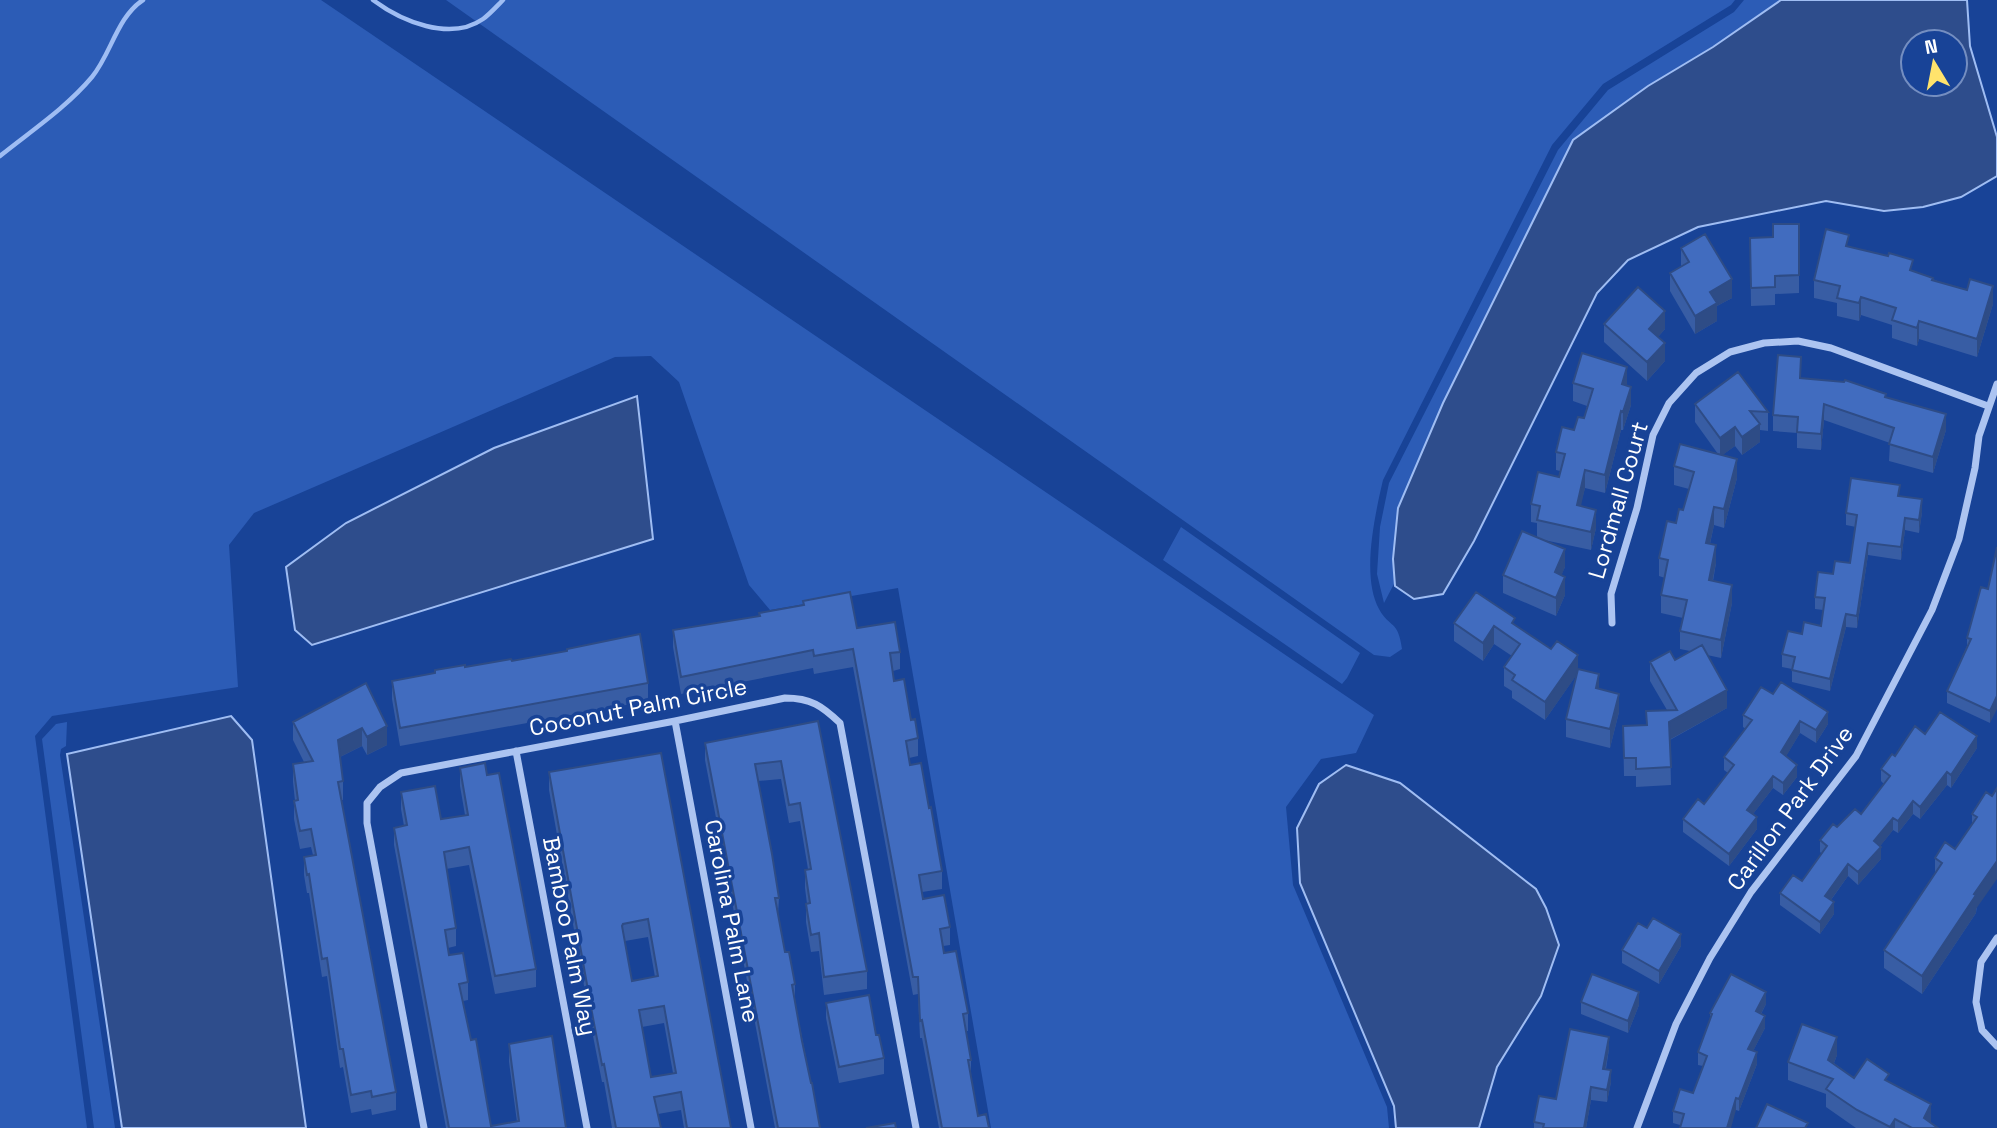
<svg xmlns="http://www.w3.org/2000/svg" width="1997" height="1128" font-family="'Space Grotesk',sans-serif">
  <rect width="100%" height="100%" fill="#184397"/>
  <path fill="#2c5cb6" d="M0 0H321L1374 715 1356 753 1321 759 1286 807 1293 885 1387 1107 1389 1128H991L898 588 770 610 749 585 679 382 651 356 615 357 254 513 229 545 238 687 52 716 35 736 87 1128H0Z
    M446 0H1735L1731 5 1603 84 1552 145 1383 480C1375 515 1361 576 1379 609 1390 629 1398 619 1402 649L1390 657 1374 655Z
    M1744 0H1781L1713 47 1648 86 1573 140 1443 403 1398 508 1393 559 1395 582 1384 603 1377 574 1380 527 1389 483 1558 150 1608 90 1734 12Z
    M1181 527 1360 653 1347 678 1342 684 1163 560Z
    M67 722 66 746 61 749 60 755 115 1128H94L42 739 56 724Z"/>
  <path fill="#2e4d8c" stroke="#9fbdf3" stroke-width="2" fill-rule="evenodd" d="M1781 0H1967L1970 46 1997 137V176L1961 197 1923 207 1884 211 1826 201 1698 227 1628 260 1597 293 1474 541 1443 594 1414 599 1395 586 1393 559 1398 508 1443 403 1573 140 1648 86 1713 47ZM1913 42H1955V84H1913Z
    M637 396 653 539 312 645 295 630 286 567 346 523 494 448Z
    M231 716 252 740 306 1128H122L67 754Z
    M1346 765 1400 783 1536 889 1546 908 1559 945 1541 996 1497 1067 1479 1128H1396L1394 1106 1300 883 1297 828 1319 784Z"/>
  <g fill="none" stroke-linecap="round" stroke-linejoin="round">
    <path stroke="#9fbdf3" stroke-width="4.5" d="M373 0C401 21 450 42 483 19 490 14 497 6 503 0
      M0 156C31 131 66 108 92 77 111 54 117 17 143 0"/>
    <path stroke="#acc4f1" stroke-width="7" d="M1612 623 1611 594 1637 508 1653 435 1669 403 1696 373 1730 352 1764 343 1798 341 1831 348 1988 406
      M675 721 751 1128
      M516 751 587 1128
      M1997 938 1981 962 1976 1002 1982 1030 1997 1046
      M424 1128 367 823V803L380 787 401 773 675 721 785 698C811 698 822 706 840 723L916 1128
      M1637 1128 1676 1024 1710 958 1751 892 1856 756 1932 610 1959 539 1975 468 1979 436 1997 384"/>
  </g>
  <path fill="#385da4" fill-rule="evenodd" d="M1799 224V293L1775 294V305L1751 306 1750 238 1773 237Z
    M1849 247 1913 271 1993 304 1977 357 1919 339 1917 346 1892 338V325L1861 315 1859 321 1837 316V303L1814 298V280Z
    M1681 248 1732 298 1717 306V321L1695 334 1670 291V273L1681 266Z
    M1604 324 1665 329 1658 337 1665 361 1647 381 1604 342Z
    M1801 378 1886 397 1946 430 1933 473 1889 461 1890 443 1824 420 1821 450 1797 448V433L1773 431V415Z
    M1573 383 1627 385 1631 405 1623 430H1621L1605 493 1585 488 1580 506 1596 528 1591 550 1544 540 1565 567 1561 575 1565 595 1556 616 1503 593V575L1537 537V523L1531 522V504L1559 477 1560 471 1556 470V452L1584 418 1587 406 1573 401Z
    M1695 404 1768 412V431L1760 430V442L1742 455 1735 446 1722 455 1737 478 1724 528 1714 525 1710 544 1716 563 1713 581 1732 603 1721 658 1707 655 1727 708 1670 740 1671 785 1636 787V776H1624L1623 726 1646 725V711L1667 710 1650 681V662L1675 660 1690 651 1680 649V631L1683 618 1661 613V595L1665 578 1659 576V558L1676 523 1683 510 1689 489 1674 485V466L1718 454 1695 422Z
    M1900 496 1922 512 1919 533 1905 530 1901 560 1868 555 1857 628 1846 627 1830 691 1792 682V669L1782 667V654L1802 634 1821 626 1823 610 1815 609V597L1833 574 1850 563 1856 527 1846 525V513Z
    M1997 547 1990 723 1947 703V691L1967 646V638L1988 589Z
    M803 601 857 628 900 652V669L893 671 894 681 918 738V756L909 758 910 765 942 871V889L922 892 923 899 950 927V945L943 946 944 953 968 1013V1031H966L971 1060V1077L978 1116 989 1128H939L922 1038H920L918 994 913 995 853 667 814 674 813 668 681 694 673 647V630L759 616V613L803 605Z
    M1454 623 1515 625 1578 671 1599 689 1619 712 1610 748 1566 737V719L1577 674 1545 720 1512 698V691L1504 686V667L1512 656 1494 644 1483 661 1454 641Z
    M567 652 648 683V701L400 746 392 699V681L465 667 512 661Z
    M366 683 387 745 367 755 362 746 340 757 343 781V800H341L396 1092V1110L372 1115 371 1109 351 1113 343 1067 340 1068 327 976 322 977 309 893H307L304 875V857L313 855 311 847 300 849 294 819V801H295L293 782V764L304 762 293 740V722Z
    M1773 694 1828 724 1816 743 1800 733 1786 756 1797 777 1783 795 1773 788 1753 814 1757 829 1729 866 1683 832V819L1704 804 1728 773 1724 770V757L1746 729 1743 727V715Z
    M818 721 867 971V989L824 995 819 951 811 952 806 922V904H807L805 888V870L808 869 800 821 789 823 781 779 758 781 779 898 778 915 785 952 795 984V1002L820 1128H775L705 760V743Z
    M1925 734 1977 748 1951 788 1947 785 1920 819 1913 814 1898 833 1893 830 1880 846 1881 859 1858 885 1848 876 1831 900 1834 914 1820 934 1780 905V893L1802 881 1822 854 1820 852V840L1837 827 1861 814 1884 784 1881 781V769L1895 756Z
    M661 753 731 1128H684L681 1110 658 1114 661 1128H612L604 1082H602L593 1036 549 790V772ZM648 937 655 977 632 981 625 941ZM664 1023 673 1073 651 1077 642 1027Z
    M460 768 487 775 536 969V987L495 994 469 865 446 869 456 928V946L448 948 449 955 468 982V1000L463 1001 471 1040 491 1126 517 1122 509 1062V1044L566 1128H446L394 845V828L404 826 401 809V792L441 819 465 815 460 786Z
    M1992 796 1976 913 1922 994 1884 968V950L1935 874V858L1955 849 1972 824V814Z
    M1681 946 1659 984 1622 963V950Z
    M1581 1002 1639 1005 1628 1033 1581 1014Z
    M826 1003 876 1035 884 1058V1074L839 1083 826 1018Z
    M1766 1004 1761 1014 1765 1028 1753 1051 1757 1064 1739 1111 1736 1110 1680 1125 1673 1123V1111L1693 1093 1703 1066 1698 1065V1052L1710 1020V1013Z
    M1609 1049 1606 1069 1611 1082 1607 1102 1591 1100 1586 1128H1534V1122L1556 1099Z
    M1837 1055 1834 1063 1854 1078 1889 1082 1931 1123 1938 1128H1856L1826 1107V1094L1788 1080V1062Z"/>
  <path fill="#2e4c86" d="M1732 279V298L1717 306V321L1695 334V316L1710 292Z
    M1993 286V304L1977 357V339Z
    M1861 297V315L1859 321V303Z
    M1665 311V329L1649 347V329Z
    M1919 321V339L1917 346V328Z
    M1665 343V361L1647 381V362Z
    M1627 367V385L1622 384Z
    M1631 387V405L1623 430V412Z
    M1824 404V420L1821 450V434Z
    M1621 411V430L1605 493V475Z
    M1946 414V430L1933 473V457Z
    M1760 424V442L1742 455V437Z
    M1735 427V446L1720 457V438Z
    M1737 459V478L1724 528V509Z
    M1585 470V488L1577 524V505Z
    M1922 499V512L1919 533V520Z
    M1714 507V525L1706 561V543Z
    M1596 510V528L1591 550V532Z
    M1905 518V530L1901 560V547Z
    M1868 543V555L1857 628V616Z
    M1716 545V563L1709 598V580Z
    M1565 549V567L1555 591V572Z
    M1565 577V595L1556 616V598Z
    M1732 585V603L1721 658V640Z
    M1846 614V627L1830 691V679Z
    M1494 626V644L1483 661V643Z
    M1578 655V673L1545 720V702Z
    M1599 674V692L1596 688Z
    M1727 690V708L1669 740V722Z
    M1619 694V712L1610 748V729Z
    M1997 696V709L1990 723V711Z
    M1828 712V724L1816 743V730Z
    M1800 721V733L1781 765V752Z
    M387 726V745L367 755V737Z
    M362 728V746L338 758V740Z
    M1977 736V748L1951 788V775Z
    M1797 765V777L1783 795V783Z
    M1947 772V785L1920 819V807Z
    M1773 776V788L1747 822V810Z
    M1913 801V814L1898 833V821Z
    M1757 817V829L1729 866V854Z
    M1893 818V830L1874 854V841Z
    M1881 847V859L1858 885V872Z
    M1997 861V879L1976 909V913L1922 994V976L1974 894Z
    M1848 864V876L1825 908V896Z
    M1834 902V914L1820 934V922Z
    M1681 934V946L1659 984V971Z
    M1639 992V1005L1628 1033V1021Z
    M1766 992V1004L1756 1023V1011Z
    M1765 1016V1028L1748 1061V1049Z
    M1609 1037V1049L1603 1081V1069Z
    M1837 1037V1055L1828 1078V1060Z
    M1757 1052V1064L1739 1111V1099Z
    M1611 1070V1082L1607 1102V1090Z
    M1591 1087V1100L1586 1128H1584Z
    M1736 1098V1110L1731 1128H1727Z
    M1931 1104V1122L1928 1128 1924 1118Z
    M1895 1119V1128H1890V1127Z"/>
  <path fill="#416cbf" stroke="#2e4c86" stroke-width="2" fill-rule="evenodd" d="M1773 224H1799V275L1775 276V287L1751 288 1750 238 1773 237Z
    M1826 229 1849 235 1846 246 1888 256 1889 253 1913 260 1910 270 1933 278 1932 280 1967 290 1970 279 1993 286 1977 339 1919 321 1917 328 1892 320 1896 308 1861 297 1859 303 1837 298 1840 286 1814 280Z
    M1705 234 1732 279 1710 292 1717 303 1695 316 1670 273 1689 262 1681 248Z
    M1638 287 1665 311 1649 329 1665 343 1647 362 1604 324Z
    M1582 353 1627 367 1622 384 1631 387 1623 412 1621 411 1605 475 1585 470 1577 505 1596 510 1591 532 1537 520 1540 506 1531 504 1538 472 1559 477 1565 454 1556 452 1562 427 1574 430 1578 417 1584 418 1593 389 1573 383Z
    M1778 355 1801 357 1800 378 1844 382 1845 380 1886 394 1885 397 1946 414 1933 457 1889 444 1894 428 1824 404 1821 434 1797 432 1798 417 1773 415Z
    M1738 372 1768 412 1750 411 1760 424 1742 437 1735 427 1720 438 1695 404Z
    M1680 444 1737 459 1724 509 1714 507 1706 543 1716 545 1709 580 1732 585 1721 640 1680 631 1687 600 1661 595 1668 560 1659 558 1667 521 1676 523 1679 509 1683 510 1694 472 1674 466Z
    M1851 478 1900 485 1898 496 1922 499 1919 520 1905 518 1901 547 1868 543 1857 616 1846 614 1830 679 1792 670 1795 657 1782 654 1788 631 1802 634 1804 622 1821 626 1825 598 1815 597 1818 572 1833 574 1835 561 1850 563 1857 515 1846 513Z
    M1522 531 1565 549 1555 572 1565 577 1556 598 1503 575Z
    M1997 547V696L1990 711 1947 691 1971 639 1967 638 1981 587 1988 589Z
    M850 592 857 628 895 622 900 652 890 653 894 681 904 679 911 720 915 719 918 738 906 741 910 765 921 763 929 808 931 807 942 871 919 875 923 899 944 895 950 927 940 929 944 953 956 951 968 1013 963 1014 971 1060H968L978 1116 986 1114 989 1128H942L922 1020 920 1021 918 977H913L853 649 814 656 813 650 681 677 673 630 760 616 759 613 804 605 803 601Z
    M1476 592 1515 618 1512 623 1551 649 1557 641 1578 655 1545 702 1512 680 1515 675 1504 667 1520 644 1494 626 1483 643 1454 623Z
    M640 634 648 683 400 728 392 681 435 673V670L465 665V667L511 659 512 661 567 651V649Z
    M1702 645 1727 690 1669 722 1671 767 1636 769V758H1624L1623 726 1647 725 1646 711 1677 710 1650 662 1670 651 1675 660Z
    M1578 669 1599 674 1596 688 1619 694 1610 729 1566 719Z
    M1781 682 1828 712 1816 730 1800 721 1781 752 1797 765 1783 783 1773 776 1747 810 1757 817 1729 854 1683 819 1698 799 1704 804 1734 765 1724 757 1752 720 1743 715 1761 687 1773 694Z
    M366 683 387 726 367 737 362 728 338 740 343 781 338 782 396 1092 372 1097 371 1091 351 1095 343 1049H340L327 958 322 959 309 874 307 875 304 857 316 855 311 829 300 831 294 801 298 800 293 764 313 761 293 722Z
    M1940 712 1977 736 1951 775 1947 772 1920 807 1913 801 1898 821 1893 818 1874 841 1881 847 1858 872 1848 864 1825 896 1834 902 1820 922 1780 893 1793 875 1802 881 1827 846 1820 840 1833 824 1837 827 1855 809 1861 814 1890 776 1881 769 1892 754 1895 756 1915 726 1925 734Z
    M818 721 867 971 824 977 819 933 811 935 806 904 810 903 805 870 811 869 800 803 789 805 781 761 755 764 772 854 779 898H775L785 952H789L795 984 792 985 802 1041 811 1083H812L820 1128H778L705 743Z
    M661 753 731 1128H687L681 1092 654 1097 661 1128H616L604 1064 602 1065 593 1018 549 772ZM648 919 658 976 632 981 622 926 623 924ZM664 1006 676 1073 651 1077 639 1010Z
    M485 763 487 775 499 773 536 969 495 976 469 847 444 852 456 928 445 930 449 955 463 953 468 982 459 984 471 1040 476 1039 491 1126 519 1121 509 1044 552 1036 566 1128H449L394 828 407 825 401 792 435 786 441 819 468 815 460 768Z
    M1997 788V861L1974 894 1976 895 1922 976 1884 950 1942 863 1935 858 1945 842 1955 849 1977 817 1972 814 1986 792 1992 796Z
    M1653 918 1681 934 1659 971 1622 950 1638 923 1647 928Z
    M1592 974 1639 992 1628 1021 1581 1002Z
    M1731 974 1766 992 1756 1011 1765 1016 1748 1049 1757 1052 1739 1099 1736 1098 1727 1128H1680L1684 1114 1673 1111 1680 1089 1693 1093 1707 1056 1698 1052 1712 1014 1710 1013Z
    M869 995 876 1035H879L884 1058 839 1067 826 1003Z
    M1802 1024 1837 1037 1828 1060 1854 1078 1867 1059 1889 1074 1885 1080 1931 1104 1924 1118 1938 1128H1912L1895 1119 1890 1127 1857 1110 1826 1089 1833 1079 1788 1062Z
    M1570 1029 1609 1037 1603 1069 1611 1070 1607 1090 1591 1087 1584 1128H1543L1544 1124 1534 1122 1539 1096 1556 1099Z
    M1767 1104 1808 1123 1805 1128H1756Z
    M895 1123 896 1128H866Z"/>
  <g text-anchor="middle" stroke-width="7" stroke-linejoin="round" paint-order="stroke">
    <g font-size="23" fill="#fff" stroke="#184397">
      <text transform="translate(1618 500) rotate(-74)" y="8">Lordmall Court</text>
      <text transform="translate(638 707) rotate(-11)" y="8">Coconut Palm Circle</text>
      <text transform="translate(1790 808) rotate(-54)" y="8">Carillon Park Drive</text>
      <text transform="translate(732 921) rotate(79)" y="8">Carolina Palm Lane</text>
      <text transform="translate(570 936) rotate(79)" y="8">Bamboo Palm Way</text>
    </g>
  </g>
  <g transform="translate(1934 63) rotate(350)"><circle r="33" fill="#184397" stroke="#748ec1" stroke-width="2"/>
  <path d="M0-5L12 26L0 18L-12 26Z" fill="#ffe36c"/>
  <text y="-10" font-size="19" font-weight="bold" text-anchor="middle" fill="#ffffff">N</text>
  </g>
</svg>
